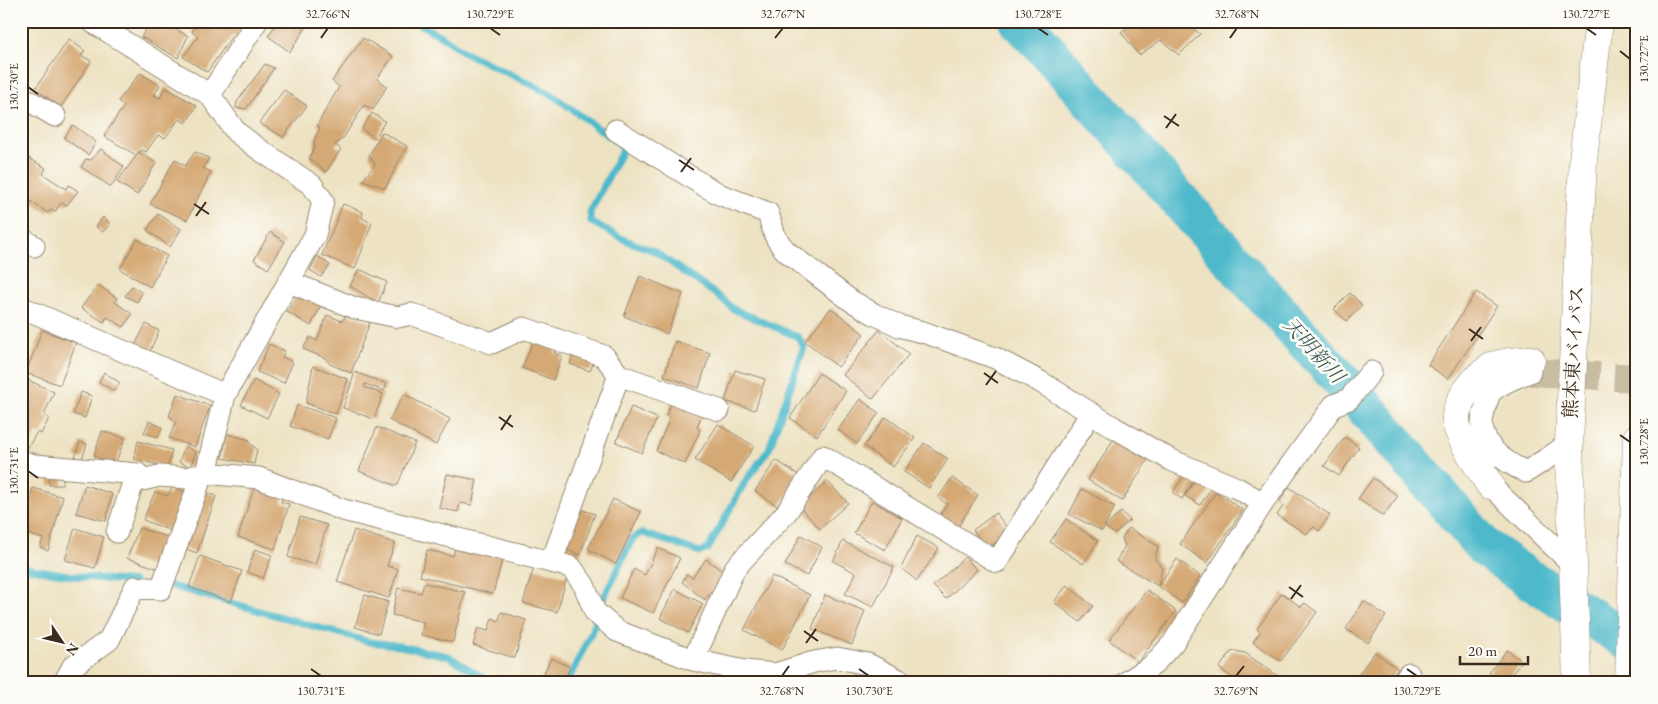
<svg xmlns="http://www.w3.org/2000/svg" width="1658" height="704" font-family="'EB Garamond','Noto Serif JP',serif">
  <rect width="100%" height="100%" fill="#fdfcf7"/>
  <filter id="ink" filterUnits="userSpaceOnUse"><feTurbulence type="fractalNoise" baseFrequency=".02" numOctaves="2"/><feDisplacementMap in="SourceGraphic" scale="10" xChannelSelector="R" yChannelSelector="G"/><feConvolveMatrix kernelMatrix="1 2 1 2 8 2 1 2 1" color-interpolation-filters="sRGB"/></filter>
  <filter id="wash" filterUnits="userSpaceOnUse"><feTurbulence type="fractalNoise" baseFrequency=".0096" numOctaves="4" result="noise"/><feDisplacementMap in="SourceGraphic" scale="20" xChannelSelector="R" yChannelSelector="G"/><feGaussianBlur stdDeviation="1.12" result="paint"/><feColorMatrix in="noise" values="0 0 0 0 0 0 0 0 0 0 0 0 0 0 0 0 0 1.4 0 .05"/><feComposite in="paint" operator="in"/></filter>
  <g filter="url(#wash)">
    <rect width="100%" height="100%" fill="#ede2c2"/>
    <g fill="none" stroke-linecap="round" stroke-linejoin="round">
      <path stroke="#4eb9cb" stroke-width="7" d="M413 21 443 37 464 52 551 94 624 147 590 212 591 222 625 240 654 251 721 298 733 309 798 337 804 347 769 449 745 482 708 549 700 552 642 533 633 538 602 601 593 629 567 683
        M21 567 74 576 134 582
        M164 584 370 642 395 645 448 656 492 683"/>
      <path stroke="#4eb9cb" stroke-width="40" d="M1019 21 1036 38 1247 277 1359 400 1484 547 1525 576 1637 646"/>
    </g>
    <g id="blocks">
      <path fill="#d5a975" d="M152 21H161L188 36 178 58 141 37Z
        M198 21H247L236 37 232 36 207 72 183 57 198 37 192 32Z
        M278 21H310L290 52 268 36Z
        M1136 21H1185L1200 34 1179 55 1161 40 1139 55 1121 32Z
        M363 38 393 56 377 79 387 86 373 110 364 105 344 137 335 145 341 149 326 172 309 158 315 147 314 141 320 127 317 125 339 87 332 81Z
        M69 39 85 51 81 55 91 61 61 107 35 89Z
        M265 64 274 68 246 109 236 108 237 102Z
        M140 73 160 85 154 95 160 98 165 87 197 106 186 123 179 119 165 138 158 135 146 152 142 150 139 152 156 163 137 195 117 182 139 152 136 155 104 136 124 106 118 101Z
        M284 90 307 106 283 137 259 123Z
        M372 113 385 121 375 138 362 129Z
        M73 125 96 142 88 155 64 138Z
        M382 132 407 146 385 188 363 180 375 164 369 155Z
        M101 149 124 167 111 187 81 167 86 159 91 160Z
        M195 152 209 158 203 168 211 172 187 220 150 204 175 159 185 166Z
        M27 157 46 168 43 174 66 189 69 185 78 191 67 205 61 203 55 212 50 210 48 213 21 195V164Z
        M343 204 363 212 362 218 372 223 355 269 322 255Z
        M158 214 181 229 170 247 147 230Z
        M103 217 110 224 103 232 96 227Z
        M270 232 285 242 268 269 254 260Z
        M137 239 167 256 150 287 120 269Z
        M317 256 330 265 321 277 310 270Z
        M359 269 387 282 378 303 350 286Z
        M640 276 683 294 667 334 624 316Z
        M98 285 117 298 115 302 132 314 124 327 107 317 104 322 81 308Z
        M132 286 142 293 137 302 125 296Z
        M1476 292 1497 306 1448 379 1428 365Z
        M1350 293 1362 305 1347 321 1334 309Z
        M299 294 321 305 311 326 287 312Z
        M831 308 864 334 838 367 805 341Z
        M347 314 370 322 351 373 330 364 325 358 303 349 310 337 317 341 327 315 342 321Z
        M146 324 159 331 147 357 133 349Z
        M42 330 76 343 60 385 26 373Z
        M879 330 909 354 873 399 843 375Z
        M535 337 557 345 554 353 562 356 553 380 522 368Z
        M675 341 710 353 699 388 664 376Z
        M578 343 598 350 590 371 570 364Z
        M269 344 285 351 282 357 293 362 284 383 257 372Z
        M313 366 348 379 336 414 306 403Z
        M735 370 765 379 755 410 725 401Z
        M104 372 120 383 114 391 99 382Z
        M355 372 387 384 384 391 365 384 364 387 383 394 374 419 343 408Z
        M819 373 846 391 817 436 790 418Z
        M26 379 54 392 44 415 49 418 41 434 37 432 26 451 21 449V387Z
        M254 380 279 394 267 418 241 405Z
        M81 392 92 396 85 418 73 414Z
        M177 394 210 406 195 447 169 438 176 422 169 416Z
        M404 394 450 419 436 445 389 420Z
        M860 399 879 413 857 444 838 430Z
        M672 401 702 414 697 427 700 430 685 464 656 451 670 418 666 416Z
        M297 405 336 418 328 439 290 426Z
        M631 407 657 418 642 453 616 442Z
        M886 417 915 438 893 467 864 446Z
        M149 421 162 427 158 437 144 433Z
        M718 424 754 446 731 482 695 460Z
        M377 427 415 443 397 486 359 471Z
        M102 431 125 438 115 464 94 456Z
        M227 434 250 440 249 443 257 449 254 464 222 458Z
        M1115 437 1149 458 1122 501 1088 480Z
        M1345 437 1359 447 1339 476 1324 466Z
        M138 441 172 450 168 467 134 459Z
        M80 442 87 444 82 459 75 457Z
        M924 443 948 459 929 488 904 472Z
        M185 446 196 452 190 467 179 462Z
        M776 460 800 476 779 507 755 491Z
        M1187 470 1196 476 1182 499 1173 493Z
        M447 474 477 480 472 505 460 503 458 512 439 508Z
        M48 475 64 476 62 485H49Z
        M1197 477 1212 487 1200 505 1185 496Z
        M952 478 978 495 956 530 938 518 947 504 938 498Z
        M1373 478 1398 496 1383 516 1358 499Z
        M827 481 848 503 820 529 800 507Z
        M85 485 112 494 106 521 76 513Z
        M173 487 188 494 174 532 143 520 155 492 167 496Z
        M1289 487 1330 515 1319 531 1314 527 1306 534 1277 515 1283 506 1280 501Z
        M33 488 63 497 48 551 40 547 43 539 21 532V526Z
        M254 488 283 497 281 502 289 504 275 549 238 537Z
        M1082 489 1115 507 1102 531 1069 514Z
        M204 491 216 496 197 553 181 547Z
        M1216 492 1243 510 1207 563 1180 544Z
        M613 499 641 512 616 564 588 549Z
        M872 501 902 518 885 550 854 533Z
        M574 507 595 514 580 555 560 547Z
        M1121 512 1130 520 1115 534 1105 527Z
        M996 513 1010 532 987 549 973 530Z
        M300 517 327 525 315 565 288 557Z
        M1066 519 1098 541 1083 564 1050 542Z
        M75 528 104 537 95 568 65 560Z
        M139 528 171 538 159 569 127 558Z
        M1129 528 1158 546 1155 559 1162 568 1158 586 1116 561 1125 546 1122 538Z
        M354 530 395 543 387 566 398 569 389 598 337 582Z
        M801 535 822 547 807 576 785 565Z
        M917 536 939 548 917 581 901 568Z
        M843 541 894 567 873 607 845 594 856 573 833 561Z
        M456 544 503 556 493 594 420 576 427 550 453 556Z
        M658 548 680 558 653 613 620 598 634 569 645 575Z
        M255 549 272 555 263 578 247 572Z
        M200 556 242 571 231 602 189 587Z
        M965 557 977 570 946 599 933 586Z
        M706 559 725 573 705 600 682 582 687 574 692 578Z
        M1177 559 1200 576 1182 603 1158 586Z
        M534 568 567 577 557 612 523 603Z
        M772 576 810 595 782 650 744 630Z
        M424 583 465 592 453 642 421 635 424 622 392 615 398 588 421 593Z
        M1067 585 1093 606 1080 622 1054 602Z
        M675 589 703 604 688 633 660 618Z
        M1147 590 1176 611 1138 662 1109 640Z
        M1282 593 1301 607 1305 603 1317 612 1281 661 1253 642 1260 632 1257 629Z
        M365 595 388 602 379 634 355 627Z
        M825 595 865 611 852 645 812 629Z
        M1364 601 1386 616 1368 643 1346 629Z
        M501 612 526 620 515 658 473 645 478 628 488 631 492 618 499 621Z
        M1507 650 1522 661 1505 683H1502L1489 673Z
        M1235 651 1245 653 1278 676 1272 683H1239L1219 668 1231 652Z
        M1375 652 1398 669 1388 683H1352Z
        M551 658 570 667 563 683H533L534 680 540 682Z
        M856 675 871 683H852Z"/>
    </g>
  </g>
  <g filter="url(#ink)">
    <use href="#blocks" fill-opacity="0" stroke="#948670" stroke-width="1"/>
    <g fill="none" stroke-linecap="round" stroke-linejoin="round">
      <path stroke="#c9bda1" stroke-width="28" stroke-dasharray="28 14" stroke-linecap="butt" d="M1530 372 1637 378"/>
      <g stroke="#948670" stroke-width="23">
        <path id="street" d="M91 21 210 95
          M21 96 55 116
          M616 130 703 185 721 195 768 213C773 230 774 239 787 252L850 300 874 314 899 326 926 333 995 358 1039 381 1115 428 1171 460 1237 488 1263 503
          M21 238 34 246
          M289 282 355 308 398 317 411 314 492 343 524 328 604 356 619 375
          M21 307 225 395
          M1530 372C1517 377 1503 382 1492 391 1488 395 1487 403 1485 409 1473 440 1500 460 1526 472L1551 456 1569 443
          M21 461 35 465 138 474 131 489 117 532
          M206 473 225 395 315 235 323 201 312 185 260 150 236 132 210 95 257 21
          M134 482 159 476 187 478 206 473 259 478 343 510 571 567 584 585 595 612 617 631 693 660 745 671 775 674 814 662 837 658 868 664 905 683
          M1490 485 1574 566
          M552 561 619 375 719 410
          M693 660 735 568 786 513 823 456 997 562 1091 413
          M64 683 73 666 109 640 135 587 161 589 202 475
          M1125 683 1153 665 1173 643 1263 503 1334 405 1349 399 1371 372
          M1403 683 1409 674"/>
      </g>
      <g stroke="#948670" stroke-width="29">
        <path id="secondary" d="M1490 485C1482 472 1456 434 1456 421 1454 401 1481 368 1500 364 1510 361 1521 361 1531 360"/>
      </g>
      <g stroke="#948670" stroke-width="29">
        <path id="highway" d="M1577 683 1569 443 1583 160 1599 21
          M1629 683 1637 438"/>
      </g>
      <use href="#street" stroke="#fff" stroke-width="21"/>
      <use href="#secondary" stroke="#fff" stroke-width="28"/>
      <use href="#highway" stroke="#fff" stroke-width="28"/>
    </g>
  </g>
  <path fill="none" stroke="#3b2a1e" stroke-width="2" d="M490 28 500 35M1038 28 1048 35M1586 28 1596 35M321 38 328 28M775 38 783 28M1230 38 1237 28M1620 51 1630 59M28 87 38 94M1164 116 1179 126M1166 128 1176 114M679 160 694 170M681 172 691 158M194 204 209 214M196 216 206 202M1469 329 1483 339M1471 341 1481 327M984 373 998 383M986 385 996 371M499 417 513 427M501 430 511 415M1620 435 1630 442M28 471 38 478M1289 587 1303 597M1291 599 1301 585M804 631 818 641M806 643 816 629M311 669 321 676M859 669 869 676M1407 669 1417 676M782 676 789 666M1236 676 1244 666"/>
  <g text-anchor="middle" stroke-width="5" stroke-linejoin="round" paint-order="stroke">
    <g font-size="19" fill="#3b2a1e" stroke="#fdfcf7">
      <text transform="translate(1573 352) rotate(-87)" y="7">熊本東バイパス</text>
    </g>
    <g font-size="20" font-style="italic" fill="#425c5b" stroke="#fdfcf7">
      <text transform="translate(1314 350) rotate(48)" y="7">天明新川</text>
    </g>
  </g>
  <rect width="1658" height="704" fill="none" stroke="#fdfcf7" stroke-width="55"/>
  <g transform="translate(62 642) rotate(125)" stroke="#fdfcf7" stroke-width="4" paint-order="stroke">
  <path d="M0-4L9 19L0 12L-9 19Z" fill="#3b2a1e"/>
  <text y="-8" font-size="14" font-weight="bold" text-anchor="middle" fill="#3b2a1e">N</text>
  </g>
  <path d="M1460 656v8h68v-8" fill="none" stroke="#3b2a1e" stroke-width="2.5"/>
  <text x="1468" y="656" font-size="15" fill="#3b2a1e" stroke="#fdfcf7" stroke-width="4" paint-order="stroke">20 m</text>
  <rect x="28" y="28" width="1602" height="648" fill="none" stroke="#3b2a1e" stroke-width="2"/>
  <g font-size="12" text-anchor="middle" fill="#3b2a1e">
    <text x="328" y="18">32.766°N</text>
    <text x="490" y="18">130.729°E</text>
    <text x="783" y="18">32.767°N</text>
    <text x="1038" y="18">130.728°E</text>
    <text x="1237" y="18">32.768°N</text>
    <text x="1586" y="18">130.727°E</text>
    <text transform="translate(1644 59) rotate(-90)" y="4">130.727°E</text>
    <text transform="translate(14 87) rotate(-90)" y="4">130.730°E</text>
    <text transform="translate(1644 442) rotate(-90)" y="4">130.728°E</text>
    <text transform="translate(14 471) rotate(-90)" y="4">130.731°E</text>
    <text x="321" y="695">130.731°E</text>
    <text x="782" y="695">32.768°N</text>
    <text x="869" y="695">130.730°E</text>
    <text x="1236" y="695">32.769°N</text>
    <text x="1417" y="695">130.729°E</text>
  </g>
</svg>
